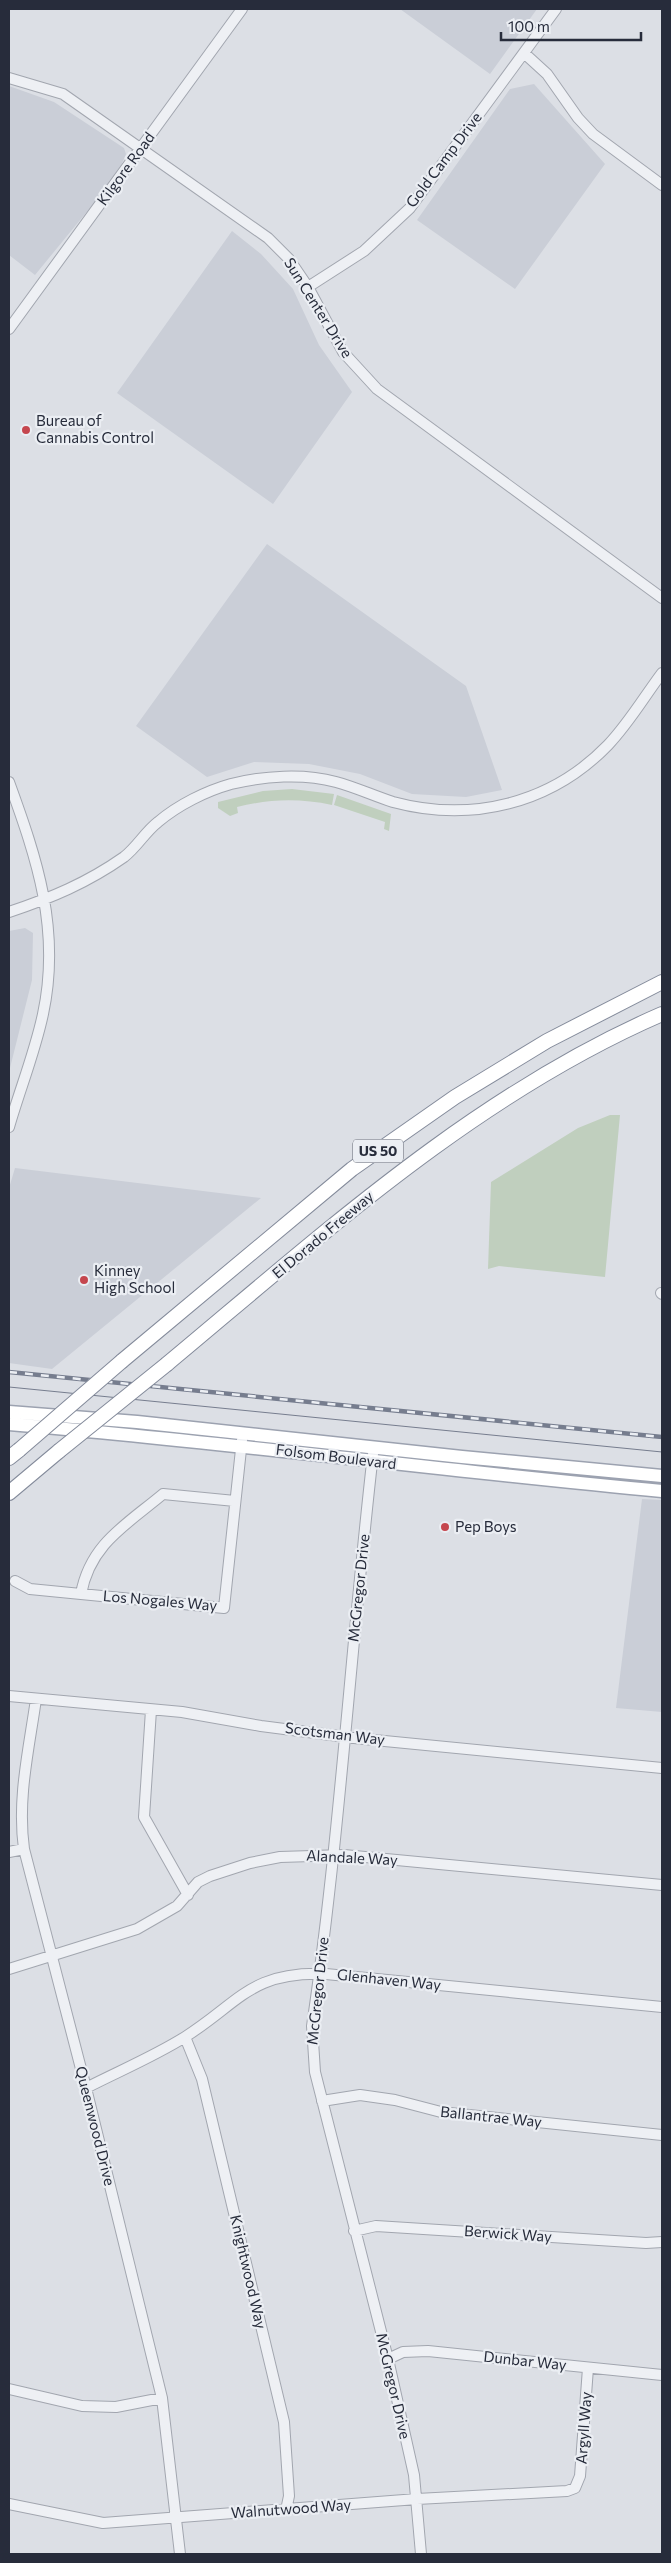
<svg xmlns="http://www.w3.org/2000/svg" width="671" height="2563" font-family="Commissioner,sans-serif">
  <rect width="100%" height="100%" fill="#dcdfe5"/>
  <path fill="#caced7" d="M400 9H537L490 74Z
    M534 84 605 164 515 289 417 220 510 89Z
    M9 86 54 102 124 148 126 154 117 175 35 275 9 255Z
    M232 231 261 254 293 289 319 345 352 392 273 504 117 393Z
    M267 544 466 686 502 790 466 797 412 794 360 774 309 764 254 762 207 777 136 726Z
    M25 928 33 933 32 980 9 1072V931Z
    M15 1168 261 1198 52 1369 9 1363V1188Z
    M642 1499 662 1500V1712L616 1708Z"/>
  <path fill="#c0cfbe" d="M292 789 334 794 332 805C299 798 269 799 237 807L238 813 230 816 218 808V802L263 791Z
    M337 795 391 814 389 831 384 829 385 822 334 805Z
    M610 1115H620L605 1277 499 1266 488 1269 491 1182 578 1128Z"/>
  <g fill="none" stroke-linecap="round" stroke-linejoin="round">
    <g stroke="#a2a6af" stroke-width="12">
      <path id="minor" d="M524 53 547 74 578 118 593 134 662 185
        M9 78 63 94 268 238 289 259 308 287 343 352 377 389 662 598
        M308 287 364 251 410 208 556 9
        M9 329 242 9
        M9 782C37 859 61 930 43 1014 35 1052 20 1089 9 1127
        M9 912C51 898 87 883 124 857 137 847 145 832 158 822 178 805 206 791 231 784 264 776 303 773 336 782 355 787 374 796 393 802 471 823 551 804 608 745 629 723 644 697 662 673
        M661 1293 662 1294
        M373 1454C351 1644 340 1836 312 2026L315 2072 388 2359 414 2475 421 2554
        M15 1581 30 1589 224 1608 242 1440
        M81 1594C90 1544 126 1525 163 1494L235 1501
        M9 1696 182 1712 261 1726 354 1738 662 1768
        M36 1699C29 1749 17 1798 24 1849L86 2088 162 2398 180 2554
        M151 1710 144 1817 188 1895
        M9 1852 24 1849
        M9 1969 137 1929 177 1906 198 1882 210 1876 250 1863 280 1857 344 1855 662 1885
        M185 2037 202 2079 284 2422 289 2496 286 2510
        M86 2088C119 2071 153 2057 185 2037 240 2002 251 1971 326 1974L662 2007
        M322 2101 360 2095 395 2100 441 2112 662 2135
        M354 2231 376 2226 646 2243 662 2242
        M388 2359 403 2352 428 2351 662 2375
        M9 2389 82 2406 116 2407 162 2398
        M9 2504 103 2523 417 2499 567 2491 575 2488 580 2476 588 2368"/>
    </g>
    <g stroke="#9ca2b0" stroke-width="15">
      <path id="major" d="M9 1412 137 1422 462 1457 662 1476
        M9 1424C227 1442 444 1471 662 1491"/>
    </g>
    <g stroke="#848b9b" stroke-width="16">
      <path id="highway" d="M122 1361 352 1169 455 1097 547 1041 662 982
        M167 1364C322 1235 475 1095 662 1014
        M9 1458 19 1450
        M9 1493 59 1451"/>
    </g>
    <use href="#minor" stroke="#eef0f4" stroke-width="10"/>
    <use href="#major" stroke="#fff" stroke-width="12"/>
    <use href="#highway" stroke="#fff" stroke-width="14"/>
    <path stroke="#767d8e" stroke-width="1" d="M9 1387 662 1452"/>
    <g stroke="#767d8e" stroke-width="4.5">
      <path id="rail" d="M9 1372 662 1437"/>
    </g>
    <use href="#rail" stroke="#ebeef3" stroke-width="2.5" stroke-dasharray="8" stroke-linecap="butt"/>
    <g stroke="#848b9b" stroke-width="16" stroke-linecap="butt">
      <path id="highway-bridge" d="M19 1450 122 1361
        M59 1451 167 1364"/>
    </g>
    <use href="#highway-bridge" stroke="#fff" stroke-width="14"/>
  </g>
  <g fill="#c5464e" stroke="#ebeef3" stroke-width="2">
    <circle cx="26" cy="430" r="5"/>
    <circle cx="84" cy="1280" r="5"/>
    <circle cx="445" cy="1527" r="5"/>
  </g>
  <g text-anchor="middle" stroke-width="4.5" stroke-linejoin="round" paint-order="stroke">
    <rect fill="#ebeef3" stroke="#626672" stroke-width="1" x="353" y="1139.5" width="50" height="23" rx="4"/>
    <g font-size="14" font-weight="bold" fill="#272c3b">
      <text x="378" y="1156">US 50</text>
    </g>
    <g font-size="15" fill="#272c3b" stroke="#ebeef3">
      <text transform="translate(444 160) rotate(-53)" y="5">Gold Camp Drive</text>
      <text transform="translate(126 169) rotate(-54)" y="5">Kilgore Road</text>
      <text transform="translate(318 308) rotate(58)" y="5">Sun Center Drive</text>
      <text transform="translate(323 1235) rotate(-40)" y="5">El Dorado Freeway</text>
      <text transform="translate(336 1457) rotate(7)" y="5">Folsom Boulevard</text>
      <text transform="translate(359 1588) rotate(-84)" y="5">McGregor Drive</text>
      <text transform="translate(160 1601) rotate(5)" y="5">Los Nogales Way</text>
      <text transform="translate(335 1734) rotate(7)" y="5">Scotsman Way</text>
      <text transform="translate(352 1858) rotate(3)" y="5">Alandale Way</text>
      <text transform="translate(389 1980) rotate(6)" y="5">Glenhaven Way</text>
      <text transform="translate(318 1991) rotate(-84)" y="5">McGregor Drive</text>
      <text transform="translate(491 2117) rotate(6)" y="5">Ballantrae Way</text>
      <text transform="translate(95 2126) rotate(76)" y="5">Queenwood Drive</text>
      <text transform="translate(508 2234) rotate(4)" y="5">Berwick Way</text>
      <text transform="translate(248 2272) rotate(77)" y="5">Knightwood Way</text>
      <text transform="translate(525 2361) rotate(6)" y="5">Dunbar Way</text>
      <text transform="translate(393 2386) rotate(77)" y="5">McGregor Drive</text>
      <text transform="translate(584 2428) rotate(-86)" y="5">Argyll Way</text>
      <text transform="translate(291 2509) rotate(-4)" y="5">Walnutwood Way</text>
    </g>
    <g font-size="15" fill="#272c3b" stroke="#ebeef3" text-anchor="start">
      <text x="36" y="426">Bureau of<tspan x="36" dy="17">Cannabis Control</tspan></text>
      <text x="94" y="1276">Kinney<tspan x="94" dy="17">High School</tspan></text>
      <text x="455" y="1532">Pep Boys</text>
    </g>
  </g>
  <rect width="671" height="2563" fill="none" stroke="#272c3b" stroke-width="20"/>
  <path d="M501 32v8h140v-8" fill="none" stroke="#272c3b" stroke-width="2.5"/>
  <text x="508" y="32" font-size="15" fill="#272c3b" stroke="#ebeef3" stroke-width="4" paint-order="stroke">100 m</text>
</svg>
